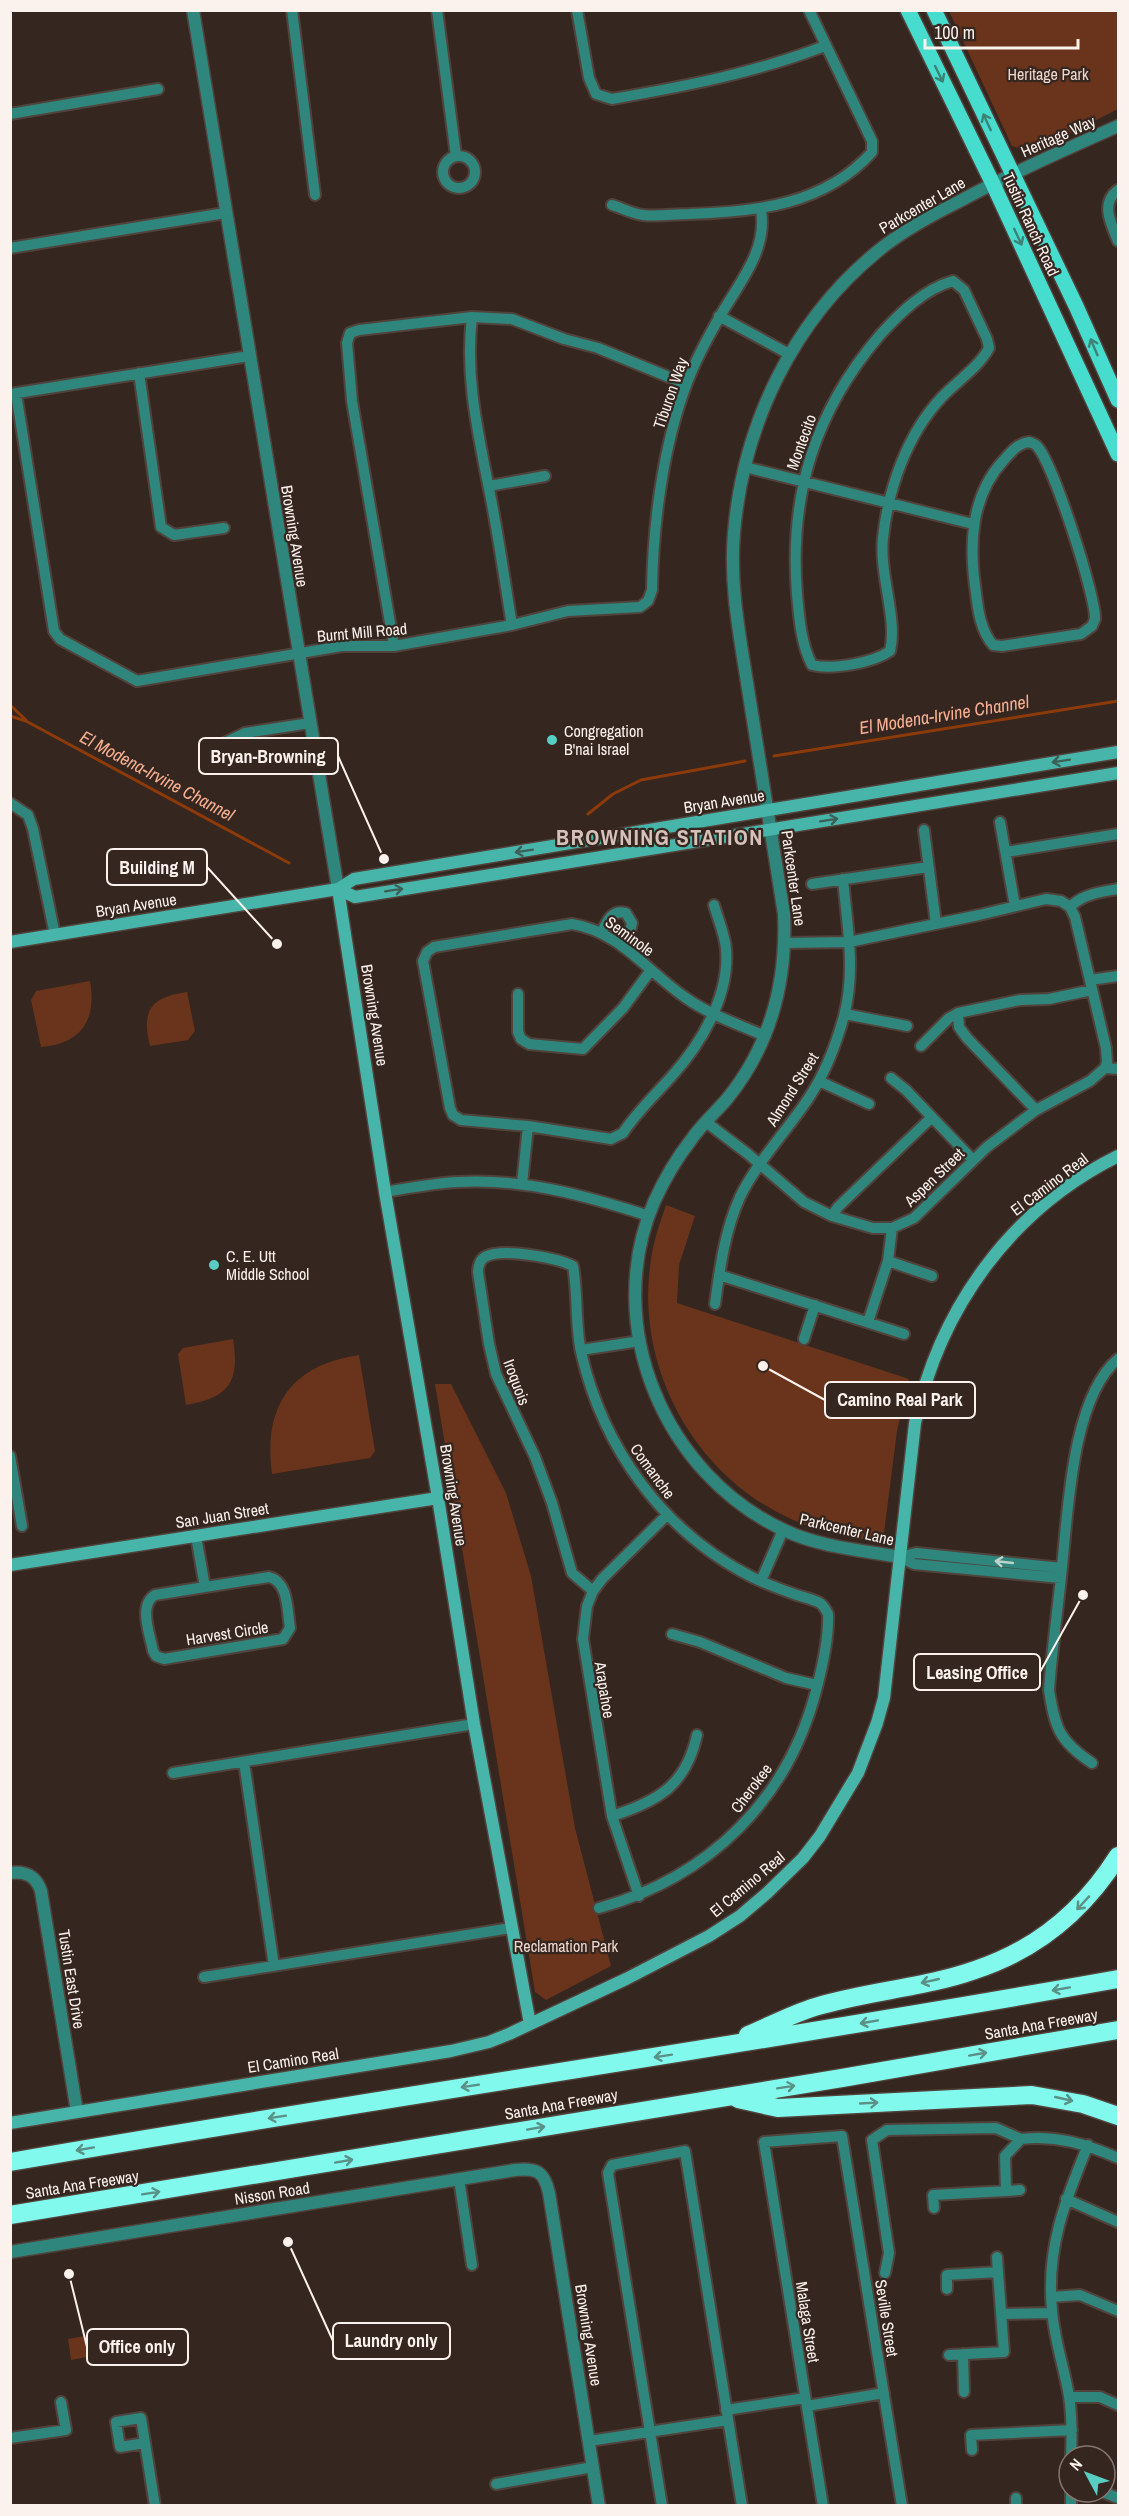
<svg xmlns="http://www.w3.org/2000/svg" width="1129" height="2516" font-family="'Archivo Narrow',sans-serif">
  <rect width="100%" height="100%" fill="#35261f"/>
  <path fill="#69341b" d="M949 11H1118V109L1033 152 1012 146Z
    M90 981C97 1020 81 1044 41 1047L31 1000 36 991Z
    M187 992 195 1031 188 1040 150 1046C141 1010 151 997 187 992Z
    M666 1205 695 1216 679 1265 677 1303 909 1379 897 1431 884 1533 875 1541C846 1536 818 1531 791 1519 691 1474 632 1361 652 1253 655 1236 661 1220 666 1205Z
    M233 1339C240 1382 229 1398 186 1405L178 1354 183 1348Z
    M359 1355 375 1451 370 1458 272 1474C263 1407 290 1365 359 1355Z
    M435 1384H451L506 1493 531 1576 575 1828 611 1966 546 2000 535 1992Z
    M90 2335 93 2356 71 2360 68 2339Z"/>
  <g fill="none" stroke-linecap="round" stroke-linejoin="round">
    <path stroke="#8d3a0a" stroke-width="3" d="M10 705 26 720
      M10 716 26 721 289 863
      M774 756 1118 701
      M588 814 613 794 641 780 745 761"/>
    <g stroke="#51423c" stroke-width="14">
      <path id="minor" d="M292 10 315 195
        M437 10 456 156
        M577 10 589 78 596 94 612 99C687 86 754 73 825 46
        M10 114 158 89
        M443 172a16 16 0 1 1 32 0a16 16 0 1 1-32 0Z
        M1118 190C1100 203 1111 224 1118 241
        M612 205C622 208 633 214 643 215 657 217 674 214 689 214 755 212 825 205 872 152V141L809 10
        M10 248 225 213
        M953 281 964 290 987 339 989 348C979 367 957 381 942 397 907 434 888 489 883 538 879 574 898 620 890 651 873 663 832 670 812 665 801 644 799 617 797 594 789 494 815 411 880 335 900 313 924 289 953 281Z
        M719 316 789 354
        M472 317C465 374 477 428 488 484 498 531 504 578 512 625
        M139 373 161 527 174 535 224 528
        M16 393 54 631 60 639 137 681 342 646H394L512 625 568 611 640 607 648 601 652 590C653 525 663 445 687 383 695 361 707 339 719 318 738 284 768 251 761 210
        M11 394 249 356
        M1029 442C1034 444 1034 443 1037 446 1053 463 1096 596 1095 619L1092 626 1081 634 1002 646 993 645C981 631 978 611 976 593 969 547 970 497 1003 461 1010 453 1018 443 1029 442Z
        M745 467 973 524
        M489 486 545 476
        M394 646 352 401 347 343 350 333 359 330 472 317 512 319 564 339 598 348 686 384
        M216 747 245 733 310 723
        M10 803 28 815 33 829 55 935
        M1000 822 1015 906
        M924 830 936 924
        M1006 852 1118 834
        M812 884 928 867
        M714 905C718 919 725 935 726 949 730 996 701 1044 671 1077 655 1095 636 1113 623 1133L611 1139 528 1126 461 1120 453 1115 450 1108 423 961 427 952 434 947 572 924C619 931 648 972 686 998 710 1015 738 1024 765 1036
        M1070 907 1075 917 1106 1048 1107 1062 1105 1068
        M602 932C607 921 612 909 626 913L632 923 630 931 620 944
        M785 943 849 942 979 915 1046 899 1061 901 1070 907C1083 894 1100 892 1118 889
        M1090 980 1118 976
        M518 994V1032L521 1039 529 1044 583 1049 623 1008 651 970
        M958 1013 959 1027 967 1038 1036 1110
        M845 1014 907 1026
        M921 1046 949 1018 958 1013 1020 1000 1049 999 1092 990
        M891 1078 906 1090 973 1160
        M819 1081 869 1104
        M706 1122 748 1154 804 1202 832 1216 873 1228H892L914 1218 987 1147 1036 1110 1090 1081 1105 1068 1118 1069
        M522 1184 528 1126
        M385 1192C409 1188 434 1183 458 1182 524 1178 587 1196 649 1216
        M832 1216 838 1207 932 1117
        M888 1261 932 1276
        M719 1275 904 1334
        M715 1304C720 1267 725 1230 740 1197 757 1162 786 1132 808 1099 825 1074 836 1045 844 1016 856 970 847 925 843 879
        M868 1322 888 1261 892 1228
        M804 1339 815 1305
        M581 1350 640 1341
        M10 1456 22 1526
        M196 1536 205 1587 269 1577C289 1582 287 1611 290 1628L283 1639 164 1659 156 1656 153 1651C150 1634 138 1605 155 1595L205 1587
        M899 1557 916 1553 1062 1568
        M899 1557 914 1564 1061 1578
        M761 1581 783 1530
        M593 1591 572 1573 552 1503 535 1457 496 1374 489 1344 478 1272C478 1265 481 1258 487 1256 503 1248 558 1258 573 1266 578 1294 575 1324 581 1352 603 1448 663 1532 752 1577 766 1584 780 1589 794 1594 802 1597 813 1599 820 1603 824 1606 826 1610 828 1614 829 1638 823 1664 817 1687 789 1799 710 1877 599 1908
        M672 1634 700 1642 786 1678 817 1685
        M244 1762 274 1966
        M1092 1763C1059 1741 1055 1728 1049 1690 1052 1649 1058 1608 1062 1567 1068 1511 1072 1397 1118 1359
        M173 1773 474 1724
        M612 1816C659 1801 686 1785 697 1735
        M639 1896 612 1816 583 1639 587 1606 593 1591 602 1579 667 1515
        M204 1977 511 1928
        M1021 2139C1057 2135 1086 2144 1118 2158
        M459 2179 472 2265
        M1006 2191 1020 2190
        M1066 2199 1118 2222
        M934 2208 933 2195 1006 2191 1005 2156 1021 2139
        M997 2257 998 2272
        M885 2273 889 2253 872 2140 887 2130 996 2128 1021 2139
        M947 2289V2275L998 2272 1004 2352 949 2355
        M1051 2297 1080 2295 1118 2311
        M1002 2314 1052 2313
        M963 2354 964 2392
        M1069 2397H1100L1118 2405
        M807 2406 884 2393
        M726 2410 805 2398
        M141 2418 145 2443 120 2447 116 2422Z
        M10 2438 66 2430 61 2402
        M589 2441 728 2420
        M145 2443 155 2506
        M972 2450 971 2435 1072 2430
        M1071 2456C1072 2436 1072 2416 1069 2396 1064 2367 1054 2339 1052 2310 1046 2248 1065 2201 1088 2145
        M496 2484 593 2467
        M1071 2492V2506
        M1103 2492 1118 2498
        M1016 2498V2506
        M662 2506 608 2173 612 2165 685 2151 742 2506
        M823 2506 764 2142 842 2136 902 2506"/>
    </g>
    <g stroke="#51423c" stroke-width="15">
      <path id="tertiary" d="M193 10 338 889
        M899 1557C861 1550 819 1547 784 1530 665 1475 601 1326 654 1202 664 1180 676 1159 691 1140 701 1125 715 1113 727 1099 770 1046 787 982 784 914 773 841 761 768 749 695 741 642 729 587 734 533 743 425 793 320 878 251 902 231 930 216 958 202 1010 174 1064 150 1118 126
        M10 1873C26 1871 36 1876 41 1891L77 2112
        M10 2252 515 2170C537 2168 544 2171 549 2193L599 2506"/>
    </g>
    <g stroke="#51423c" stroke-width="15">
      <path id="secondary" d="M338 889 385 1192 438 1498 474 1724 530 2024
        M338 889 355 897 1118 773
        M10 942 338 889 354 879 1118 752
        M10 1565 438 1498
        M10 2123 451 2051 489 2042 509 2034 626 1979 709 1936 740 1916 767 1893 803 1858 820 1836 858 1773 877 1723 884 1698 915 1423C940 1308 1011 1209 1118 1156"/>
    </g>
    <g stroke="#51423c" stroke-width="18">
      <path id="primary" d="M908 10 993 184 1118 454
        M934 10 1076 306 1118 400"/>
    </g>
    <g stroke="#51423c" stroke-width="21">
      <path id="motorway" d="M748 2035C770 2026 792 2014 815 2007 867 1991 924 1988 975 1970 1036 1950 1084 1910 1118 1856
        M738 2099 778 2108 1032 2095 1083 2104 1118 2116
        M10 2162C379 2098 750 2045 1118 1979
        M10 2215 842 2078 1118 2030"/>
    </g>
    <use href="#minor" stroke="#2e867d" stroke-width="10"/>
    <use href="#tertiary" stroke="#2e867d" stroke-width="12"/>
    <use href="#secondary" stroke="#48b5aa" stroke-width="12"/>
    <use href="#primary" stroke="#47ddce" stroke-width="15"/>
    <use href="#motorway" stroke="#81f9ec" stroke-width="18"/>
  </g>
  <defs><path id="oneway-shaft" d="M-6 0H5M1.5-3L5.5 0L1.5 3" fill="none" stroke-width="1.6" stroke-linecap="round" stroke-linejoin="round" transform="scale(1.5)"/></defs>
  <g stroke="#3e8276">
    <use href="#oneway-shaft" transform="translate(939 74) rotate(64)"/>
    <use href="#oneway-shaft" transform="translate(987 122) rotate(-115)"/>
    <use href="#oneway-shaft" transform="translate(1018 237) rotate(65)"/>
    <use href="#oneway-shaft" transform="translate(1094 347) rotate(-113)"/>
  </g>
  <g stroke="#3d5f57">
    <use href="#oneway-shaft" transform="translate(1061 761) rotate(171)"/>
    <use href="#oneway-shaft" transform="translate(829 820) rotate(-9)"/>
    <use href="#oneway-shaft" transform="translate(524 851) rotate(171)"/>
    <use href="#oneway-shaft" transform="translate(394 890) rotate(-9)"/>
  </g>
  <use stroke="#bed1cb" href="#oneway-shaft" transform="translate(1004 1562) rotate(-174)"/>
  <g stroke="#5b9086">
    <use href="#oneway-shaft" transform="translate(1083 1903) rotate(133)"/>
    <use href="#oneway-shaft" transform="translate(930 1981) rotate(167)"/>
    <use href="#oneway-shaft" transform="translate(1061 1989) rotate(170)"/>
    <use href="#oneway-shaft" transform="translate(869 2022) rotate(170)"/>
    <use href="#oneway-shaft" transform="translate(978 2054) rotate(-10)"/>
    <use href="#oneway-shaft" transform="translate(663 2056) rotate(171)"/>
    <use href="#oneway-shaft" transform="translate(470 2086) rotate(171)"/>
    <use href="#oneway-shaft" transform="translate(786 2087) rotate(-9)"/>
    <use href="#oneway-shaft" transform="translate(1064 2099) rotate(13)"/>
    <use href="#oneway-shaft" transform="translate(869 2103) rotate(-3)"/>
    <use href="#oneway-shaft" transform="translate(277 2117) rotate(171)"/>
    <use href="#oneway-shaft" transform="translate(536 2128) rotate(-10)"/>
    <use href="#oneway-shaft" transform="translate(85 2149) rotate(170)"/>
    <use href="#oneway-shaft" transform="translate(344 2161) rotate(-10)"/>
    <use href="#oneway-shaft" transform="translate(151 2193) rotate(-9)"/>
  </g>
  <g fill="#57cec1" stroke="#35261f" stroke-width="2">
    <circle cx="552" cy="740" r="6"/>
    <circle cx="214" cy="1265" r="6"/>
  </g>
  <g text-anchor="middle" stroke-width="4.5" stroke-linejoin="round" paint-order="stroke">
    <g font-size="16" fill="#f0d7cd" stroke="#35261f">
      <text x="1048" y="80">Heritage Park</text>
      <text x="566" y="1952">Reclamation Park</text>
    </g>
    <g font-size="16" fill="#fbf1ed" stroke="#35261f">
      <text transform="translate(1058 136) rotate(-24)" y="6">Heritage Way</text>
      <text transform="translate(922 205) rotate(-30)" y="6">Parkcenter Lane</text>
      <text transform="translate(1031 224) rotate(65)" y="6">Tustin Ranch Road</text>
      <text transform="translate(670 393) rotate(-71)" y="6">Tiburon Way</text>
      <text transform="translate(801 442) rotate(-70)" y="6">Montecito</text>
      <text transform="translate(295 536) rotate(81)" y="6">Browning Avenue</text>
      <text transform="translate(362 632) rotate(-5)" y="6">Burnt Mill Road</text>
      <text transform="translate(724 801) rotate(-9)" y="6">Bryan Avenue</text>
      <text transform="translate(794 878) rotate(82)" y="6">Parkcenter Lane</text>
      <text transform="translate(136 905) rotate(-9)" y="6">Bryan Avenue</text>
      <text transform="translate(630 936) rotate(36)" y="6">Seminole</text>
      <text transform="translate(375 1015) rotate(81)" y="6">Browning Avenue</text>
      <text transform="translate(792 1089) rotate(-58)" y="6">Almond Street</text>
      <text transform="translate(934 1177) rotate(-44)" y="6">Aspen Street</text>
      <text transform="translate(1049 1184) rotate(-37)" y="6">El Camino Real</text>
      <text transform="translate(517 1382) rotate(69)" y="6">Iroquois</text>
      <text transform="translate(653 1471) rotate(54)" y="6">Comanche</text>
      <text transform="translate(454 1495) rotate(81)" y="6">Browning Avenue</text>
      <text transform="translate(222 1515) rotate(-9)" y="6">San Juan Street</text>
      <text transform="translate(847 1529) rotate(13)" y="6">Parkcenter Lane</text>
      <text transform="translate(227 1633) rotate(-9)" y="6">Harvest Circle</text>
      <text transform="translate(605 1690) rotate(81)" y="6">Arapahoe</text>
      <text transform="translate(751 1788) rotate(-53)" y="6">Cherokee</text>
      <text transform="translate(747 1884) rotate(-40)" y="6">El Camino Real</text>
      <text transform="translate(72 1979) rotate(81)" y="6">Tustin East Drive</text>
      <text transform="translate(1041 2024) rotate(-10)" y="6">Santa Ana Freeway</text>
      <text transform="translate(293 2060) rotate(-9)" y="6">El Camino Real</text>
      <text transform="translate(561 2104) rotate(-10)" y="6">Santa Ana Freeway</text>
      <text transform="translate(82 2184) rotate(-9)" y="6">Santa Ana Freeway</text>
      <text transform="translate(272 2193) rotate(-9)" y="6">Nisson Road</text>
      <text transform="translate(887 2318) rotate(81)" y="6">Seville Street</text>
      <text transform="translate(808 2322) rotate(81)" y="6">Malaga Street</text>
      <text transform="translate(589 2335) rotate(81)" y="6">Browning Avenue</text>
    </g>
    <g font-size="16" fill="#fbf1ed" stroke="#35261f" text-anchor="start">
      <text x="564" y="737">Congregation<tspan x="564" dy="18">B'nai Israel</tspan></text>
      <text x="226" y="1262">C. E. Utt<tspan x="226" dy="18">Middle School</tspan></text>
    </g>
    <g font-size="18" font-style="italic" fill="#f6af91" stroke="#35261f">
      <text transform="translate(944 715) rotate(-9)" y="6">El Modena-Irvine Channel</text>
      <text transform="translate(157 776) rotate(28)" y="6">El Modena-Irvine Channel</text>
    </g>
    <g font-size="22" font-weight="bold" letter-spacing="1.5" fill="#d6c2ba" stroke="#35261f">
      <text x="660" y="845">BROWNING STATION</text>
    </g>
  </g>
  <path fill="none" stroke="#fbf1ed" stroke-width="2" d="M384 859L338 756M277 944L207 867M763 1366L825 1400M1083 1595L1040 1672M288 2242L333 2341M69 2274L87 2347"/>
  <g fill="#fbf1ed" stroke="#35261f" stroke-width="2">
    <circle cx="384" cy="859" r="6"/>
    <circle cx="277" cy="944" r="6"/>
    <circle cx="763" cy="1366" r="6"/>
    <circle cx="1083" cy="1595" r="6"/>
    <circle cx="288" cy="2242" r="6"/>
    <circle cx="69" cy="2274" r="6"/>
  </g>
  <g fill="#35261f" stroke="#fbf1ed" stroke-width="2">
    <rect x="199" y="738" width="139" height="36" rx="6"/>
    <rect x="107" y="849" width="100" height="36" rx="6"/>
    <rect x="825" y="1382" width="150" height="36" rx="6"/>
    <rect x="914" y="1654" width="126" height="36" rx="6"/>
    <rect x="333" y="2323" width="117" height="36" rx="6"/>
    <rect x="87" y="2329" width="101" height="36" rx="6"/>
  </g>
  <g font-size="18" text-anchor="middle" font-weight="bold" fill="#fbf1ed">
    <text x="268" y="763">Bryan-Browning</text>
    <text x="157" y="874">Building M</text>
    <text x="900" y="1406">Camino Real Park</text>
    <text x="977" y="1679">Leasing Office</text>
    <text x="391" y="2347">Laundry only</text>
    <text x="137" y="2353">Office only</text>
  </g>
  <rect width="1129" height="2516" fill="none" stroke="#fbf1ed" stroke-width="24"/>
  <g transform="translate(1087 2474) rotate(311)"><circle r="28" fill="#35261f" stroke="#847771" stroke-width="1.5"/>
  <path d="M0-4.5L10 22L0 15L-10 22Z" fill="#57cec1"/>
  <text y="-9" font-size="16" font-weight="bold" text-anchor="middle" fill="#fbf1ed">N</text>
  </g>
  <path d="M925 39v9h153v-9" fill="none" stroke="#fbf1ed" stroke-width="3"/>
  <text x="934" y="39" font-size="18" fill="#fbf1ed" stroke="#35261f" stroke-width="4.5" paint-order="stroke">100 m</text>
</svg>
